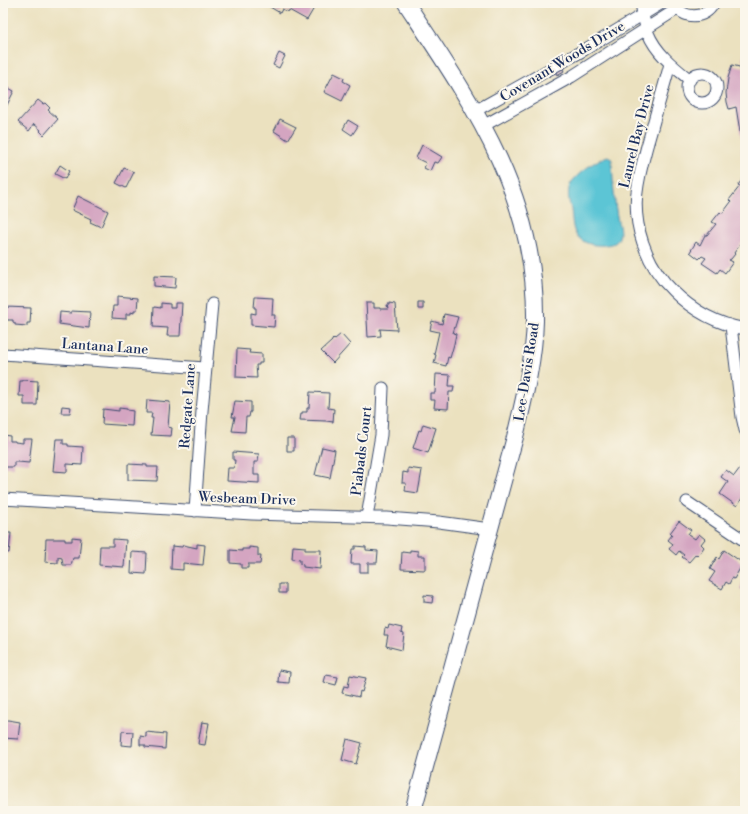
<svg xmlns="http://www.w3.org/2000/svg" width="748" height="814" font-family="'Libre Bodoni',serif">
  <rect width="100%" height="100%" fill="#fbf7ec"/>
  <filter id="ink" filterUnits="userSpaceOnUse"><feTurbulence type="fractalNoise" baseFrequency=".025" numOctaves="2"/><feDisplacementMap in="SourceGraphic" scale="8" xChannelSelector="R" yChannelSelector="G"/><feConvolveMatrix kernelMatrix="1 2 1 2 8 2 1 2 1" color-interpolation-filters="sRGB"/></filter>
  <filter id="wash" filterUnits="userSpaceOnUse"><feTurbulence type="fractalNoise" baseFrequency=".012" numOctaves="4" result="noise"/><feDisplacementMap in="SourceGraphic" scale="16" xChannelSelector="R" yChannelSelector="G"/><feGaussianBlur stdDeviation="0.9" result="paint"/><feColorMatrix in="noise" values="0 0 0 0 0 0 0 0 0 0 0 0 0 0 0 0 0 1.4 0 .05"/><feComposite in="paint" operator="in"/></filter>
  <g filter="url(#wash)">
    <rect width="100%" height="100%" fill="#ebe1bf"/>
    <path fill="#5bc5d5" stroke="#3b7a9a" d="M608 156 611 158 612 161C613 182 614 201 618 222 619 226 621 232 619 237 617 244 612 244 605 245 594 246 582 244 575 233 572 227 572 216 571 209 569 202 567 193 570 185 575 175 597 159 608 156Z"/>
    <g id="blocks">
      <path fill="#d4a5c1" d="M265 3H293L291 6 295 9 298 3H317L307 20 289 10 288 12 282 9 280 13 265 4Z
        M745 50V62L742 60Z
        M279 53 285 56 279 68 273 65Z
        M744 63 745 166H743L741 148H743V138H741L736 107 729 109 727 102 726 93 728 78 732 65 743 68Z
        M560 64 564 71 557 75 553 68Z
        M334 73 344 78 343 81 350 85 342 101 324 92Z
        M3 85 14 91 5 109 3 108Z
        M38 100 43 104 45 103 50 108 48 110 58 119 44 135 40 131 41 130 34 124 29 131 18 122Z
        M280 119 296 127 288 140 274 131Z
        M348 120 358 126 352 135 343 129Z
        M422 145 442 157 438 163 434 162 430 171 424 168 426 163 416 158Z
        M60 165 69 171 65 179 55 174Z
        M124 168 134 172 126 188 116 183Z
        M745 176V243L744 245 741 243 734 253 735 254 731 259 729 260 733 262 725 273 720 269 717 273 702 263 706 258 702 256 699 259 690 252 696 242 700 245 705 235H707L716 224 712 222 720 212 722 214 731 202 729 200 740 186 738 185Z
        M78 196 108 211 101 227 90 222 91 219 72 210Z
        M154 276 176 277 175 288 154 286Z
        M117 296 138 298 137 310H134V313L131 312V314H126V319L112 318 113 306H117Z
        M255 297 273 298 272 315H275L274 327 251 325V313L256 314V308H254Z
        M418 302H423V309H418Z
        M161 303 170 304V308H175V303H182L180 336H167L168 328 153 327 154 307 161 308Z
        M366 303H374V308H380V309H388L387 305H389V303L395 304 397 330 380 329 381 336 368 337Z
        M6 307 31 308 30 323H27V326L15 325V323L13 322V320H5Z
        M71 311 90 312 89 328 59 324 60 312 71 313Z
        M444 314 458 317 453 333 456 334 454 344 450 358 448 357 446 366 434 363 436 355 434 354 439 332 430 330 432 321 442 324Z
        M341 334 350 344 333 363 321 351 332 341V340L334 338 335 339Z
        M237 349 250 350 249 353 262 354V363H259V365H256L257 378 236 377Z
        M436 374 450 375 449 386H454L453 392H449L448 409 434 408 435 400H430V393H435Z
        M23 380 38 381 37 405H24V396H19L20 381H23Z
        M310 392 329 393 328 408 334 409 333 422 326 421 300 420 301 414H302V412H307V408H309Z
        M147 400 170 402 168 427 172 428 171 436 151 435 153 418H151L152 413H146Z
        M235 401 251 402V412H250L249 417H246L245 432 232 431 235 417H232Z
        M62 406 71 407 70 413H61Z
        M119 408 127 409V410L133 411 132 426 102 424 103 409 119 411Z
        M423 424 436 428 428 453 413 448 419 430 421 431Z
        M3 435 10 436V441H15V442L23 443V439H32L29 463 18 462H14V467H3Z
        M287 438H294V451H287Z
        M56 439H63V444H68V446L83 447 82 465 67 464V472L53 471Z
        M322 447 335 450 330 478 315 475Z
        M233 452 259 454 258 462H254V475H259V483L227 481 228 468H234L235 460H233Z
        M128 464 147 465V467H158L157 481 128 480Z
        M408 468 422 470 418 493 405 491 406 483H402L403 472 408 473Z
        M740 468 745 471V496L744 495 737 506 720 494 728 482 721 477 726 470 734 476Z
        M679 521 691 530 688 534 695 539 699 534 705 539 701 544 704 547 698 556 696 554 689 562 682 557 684 555 679 551 676 555 669 549 673 544 668 540 672 535 670 533Z
        M3 533H11L9 553 3 552Z
        M72 537 81 538 79 558H73L71 565H63L62 558 58 557V563L45 562 46 539H65V541H72Z
        M113 539 126 540 124 567 99 565 100 546H113Z
        M197 544 205 545 203 565 183 563V570L171 569 172 546 182 547 183 545 197 548Z
        M293 546 305 547V550H321L320 569 303 567V565L300 564V560L292 559Z
        M355 546 366 547V550L378 551 377 563H368V572H360V564H351L352 549H355Z
        M249 547 258 548V556H261L260 564H248V568H241V564L230 563V550L242 551V549H249Z
        M410 550 418 551V556H425V570L401 569 402 552 410 553Z
        M724 550 743 563 734 579 732 578 729 584 726 582 722 589 709 581 715 572 710 569 717 557 719 559Z
        M132 552 147 553 146 574 131 573Z
        M743 581 745 582V599L742 598 745 591 740 589Z
        M279 584H286V593H279Z
        M424 595 433 596 432 603 424 602Z
        M389 625 402 628 401 633 404 634 402 650 386 646 388 635H384L385 628 388 629Z
        M279 670 290 672 289 683 278 682Z
        M326 675 338 677 336 685 324 682Z
        M350 675 366 678 362 692 360 691 359 697 342 693 344 686 348 687Z
        M8 720 20 722 18 739 3 738V721Z
        M202 722 209 723 205 745 198 744Z
        M122 731 133 732 132 746 121 745Z
        M146 732 166 734 165 749 145 747V745H140V736L146 737Z
        M347 739 362 743 356 764 342 760Z"/>
    </g>
  </g>
  <g filter="url(#ink)">
    <use href="#blocks" fill-opacity="0" stroke="#3a4a6d" stroke-width="1"/>
    <g fill="none" stroke-linecap="round" stroke-linejoin="round">
      <g stroke="#3a4a6d" stroke-width="13">
        <path id="street" d="M641 3C643 13 644 24 648 33 656 53 674 67 690 80
          M673 3C684 20 704 20 714 3
          M670 64C664 87 657 109 651 132 646 149 641 167 638 185 631 223 646 265 673 291 693 311 718 324 745 329
          M687 88a15 15 0 1 1 30 0a15 15 0 1 1-30 0Z
          M475 111 584 50 662 3
          M483 126 571 77 677 9
          M731 326 742 417 745 430
          M3 354 205 368
          M3 499 252 514 387 518 439 522 490 529
          M687 502 745 541
          M195 511 202 411 212 304
          M367 517 381 435 383 388"/>
      </g>
      <g stroke="#3a4a6d" stroke-width="18">
        <path id="secondary" d="M406 3C472 103 537 195 535 321 534 360 524 399 515 437L413 811"/>
      </g>
      <use href="#street" stroke="#fff" stroke-width="11"/>
      <use href="#secondary" stroke="#fff" stroke-width="16"/>
    </g>
  </g>
  <g text-anchor="middle" stroke-width="4" stroke-linejoin="round" paint-order="stroke">
    <g font-size="14" fill="#1b2f5e" stroke="#fbf7ec">
      <text transform="translate(562 61) rotate(-31)" y="5">Covenant Woods Drive</text>
      <text transform="translate(636 136) rotate(-76)" y="5">Laurel Bay Drive</text>
      <text transform="translate(105 346) rotate(4)" y="5">Lantana Lane</text>
      <text transform="translate(526 372) rotate(-81)" y="5">Lee-Davis Road</text>
      <text transform="translate(187 406) rotate(-86)" y="5">Redgate Lane</text>
      <text transform="translate(361 451) rotate(-83)" y="5">Piabads Court</text>
      <text transform="translate(247 498) rotate(2)" y="5">Wesbeam Drive</text>
    </g>
  </g>
  <rect width="748" height="814" fill="none" stroke="#fbf7ec" stroke-width="16"/>
</svg>
